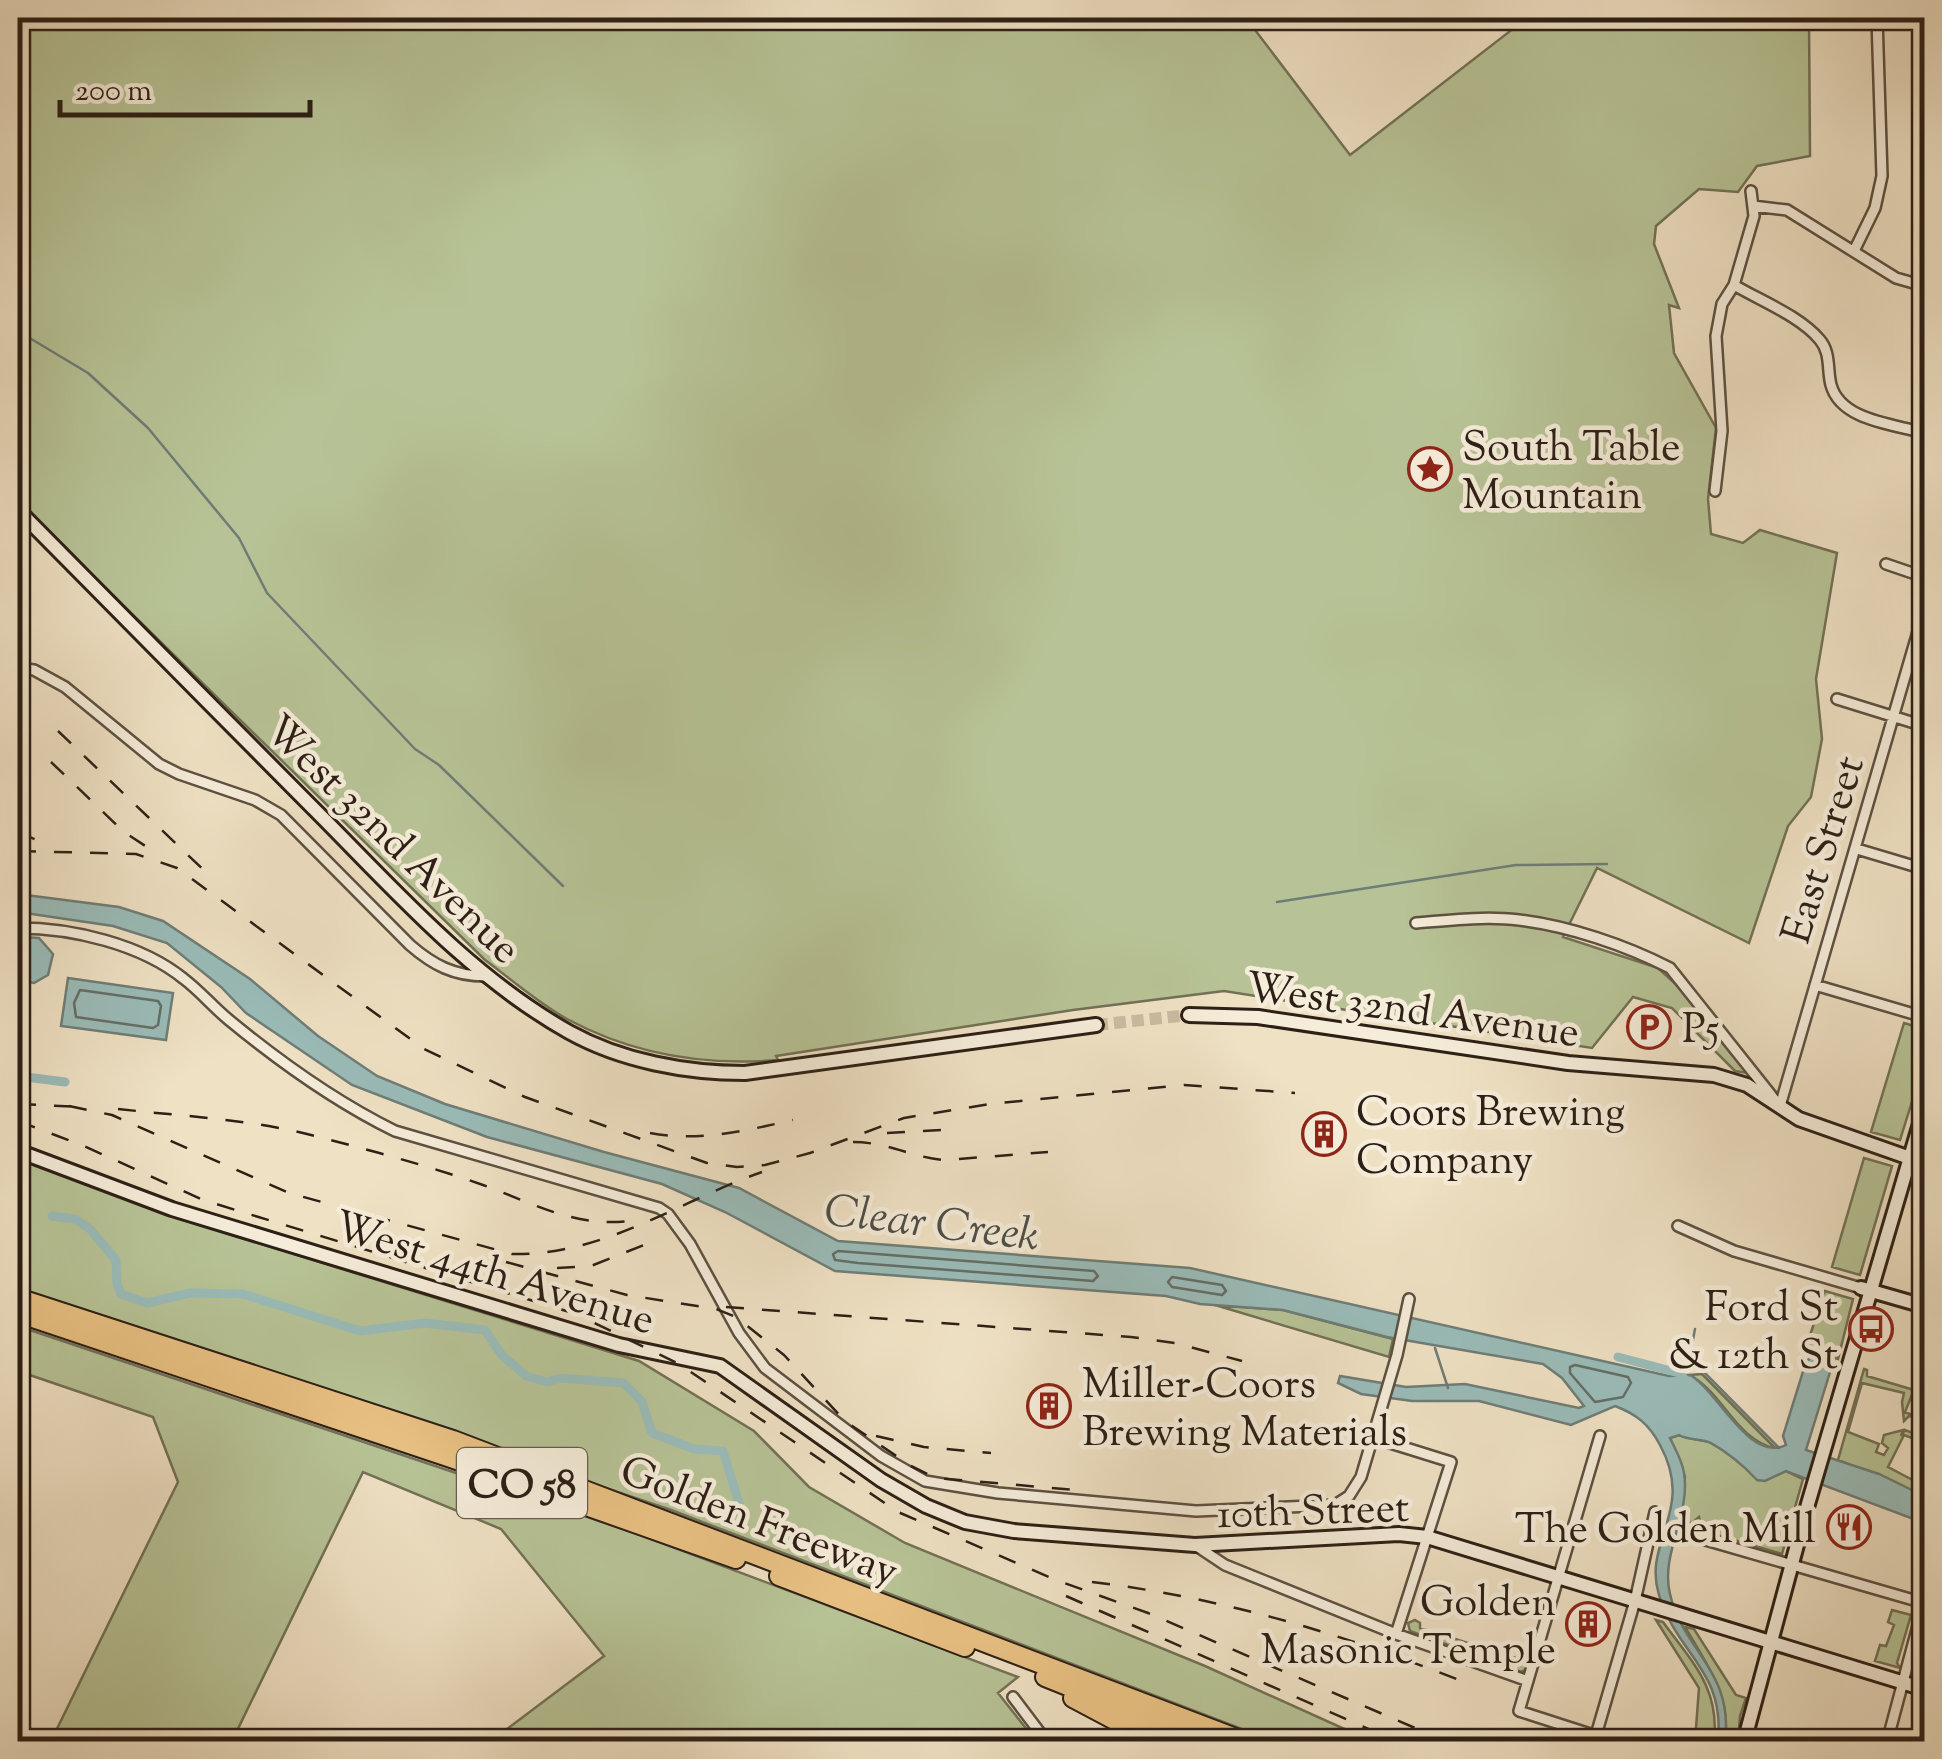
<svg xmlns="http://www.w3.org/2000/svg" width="1942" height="1759" font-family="'Sorts Mill Goudy',serif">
  <rect width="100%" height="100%" fill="#efe1c4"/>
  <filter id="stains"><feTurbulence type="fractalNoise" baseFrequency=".002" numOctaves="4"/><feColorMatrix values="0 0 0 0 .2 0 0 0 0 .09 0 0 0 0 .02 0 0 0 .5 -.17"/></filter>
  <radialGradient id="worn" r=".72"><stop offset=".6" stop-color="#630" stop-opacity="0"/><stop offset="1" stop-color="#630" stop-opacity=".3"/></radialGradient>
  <path fill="#b7c396" stroke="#727156" stroke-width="2.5" d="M18 18H1246L1350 155 1527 18H1809L1810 156 1757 166 1738 192 1699 189 1656 226 1654 244 1679 308 1669 305 1674 353 1716 428 1708 499 1711 534 1743 543 1760 530 1837 553 1816 679 1822 739 1811 797 1788 826 1749 943 1597 868 1563 937 1658 968 1681 989 1747 1073 1735 1071 1672 1008 1633 997 1592 1048 1224 991 1073 1010 776 1056 778 1060C705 1066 632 1054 567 1019 538 1003 511 979 485 960L18 502Z
    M1904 1023 1924 1029V1063L1900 1140 1871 1132Z
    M18 1158 171 1216 639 1361 754 1431 809 1487 905 1543 1205 1666 1371 1741H1273L671 1510 18 1290Z
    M1864 1158 1892 1166 1860 1275 1832 1267Z
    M1825 1291 1853 1299 1838 1359 1805 1350Z
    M1215 1305 1283 1310 1393 1339 1389 1357Z
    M18 1326 635 1533 1018 1677 998 1693 1036 1741H491L604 1656 501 1529 363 1472 232 1741H51L178 1482 153 1417 18 1371Z
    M1864 1369 1867 1370V1376L1924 1393V1395L1913 1392 1905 1412 1924 1420 1909 1416 1904 1421 1902 1402 1904 1393 1862 1383 1848 1432 1879 1444 1876 1452 1884 1455 1888 1448 1882 1443 1884 1435 1903 1430 1901 1436 1905 1430 1913 1433 1912 1438 1904 1435 1888 1467 1924 1486V1496L1838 1460Z
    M1702 1374 1776 1449C1734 1438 1725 1395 1690 1375Z
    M1679 1435C1690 1441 1701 1438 1711 1443 1729 1453 1744 1466 1758 1480L1786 1471 1803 1479 1782 1554 1703 1531 1699 1517 1692 1523 1679 1521 1685 1477 1670 1438Z
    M1892 1610 1911 1615 1897 1663 1900 1668 1875 1661 1880 1645 1886 1646 1894 1625 1888 1622Z
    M1415 1620 1420 1623V1628L1522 1660 1525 1655H1529L1527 1669 1521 1672 1410 1631 1408 1623Z
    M1656 1620 1663 1622C1692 1662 1720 1688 1714 1741H1695L1699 1688Z
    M1685 1627 1694 1629 1736 1695 1746 1698 1740 1716 1738 1741H1725C1731 1696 1707 1665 1685 1627Z"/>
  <path fill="#9abcb9" stroke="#6e7d77" stroke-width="2.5" d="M18 894 119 907 163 921 250 979 318 1036 377 1076 445 1104 604 1152 739 1188 838 1241 1190 1268 1669 1376 1690 1375C1718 1391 1749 1463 1786 1445L1783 1436 1806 1362 1811 1357 1826 1361 1831 1369 1806 1450 1879 1474 1924 1496V1523L1786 1471 1765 1481 1757 1480C1744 1466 1729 1453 1711 1443 1701 1438 1690 1441 1679 1435L1670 1438C1675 1449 1682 1460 1684 1473 1691 1514 1660 1554 1670 1594 1683 1651 1734 1671 1725 1741H1718C1725 1670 1678 1656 1659 1595 1642 1541 1696 1511 1660 1445 1649 1424 1636 1414 1615 1406L1571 1425 1479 1401H1412L1361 1394 1338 1383 1340 1376 1406 1387 1465 1384 1579 1408 1584 1406 1562 1378 1543 1364 1387 1337 1283 1310 1200 1304 1166 1296 835 1271 725 1212 662 1184 487 1137 352 1085 246 1013 221 987 167 943 113 926 18 912Z
    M24 937 39 938 53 954 48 975 34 983 18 980V939Z
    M68 978 173 993 166 1040 61 1026Z"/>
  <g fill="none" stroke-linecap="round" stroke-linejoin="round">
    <path stroke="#636e67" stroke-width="2.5" d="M80 990 158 1001 161 1006 158 1025 153 1028 76 1017 74 1003Z
      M838 1251 1094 1271 1098 1276 1093 1281 858 1263 835 1260 833 1254Z
      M1172 1277 1222 1285 1226 1291 1222 1295 1172 1287 1168 1282Z
      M1575 1365 1628 1377 1631 1383 1623 1397 1595 1402 1570 1373V1367Z"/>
    <path stroke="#6e7d77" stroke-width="2.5" d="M18 331 88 373 148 428 239 538 267 593 415 749 439 765 563 886
      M1277 902 1516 865 1607 864
      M1695 1329 1690 1356 1693 1361 1779 1448
      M1435 1348 1448 1388"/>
    <path stroke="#9abcb9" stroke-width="9" d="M18 1076 65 1082
      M52 1216 75 1219 90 1229 116 1260 117 1284 121 1294 147 1303 190 1293 243 1294 360 1331 425 1323 485 1330 501 1354 526 1376 547 1382 561 1378 624 1383 642 1402 652 1433 694 1449 723 1451 739 1503
      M1618 1357 1679 1373 1687 1382"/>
    <path stroke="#c8baa1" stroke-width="12" stroke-dasharray="12 6" stroke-linecap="butt" d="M1096 1025 1189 1015"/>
    <g stroke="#5d5041" stroke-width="14">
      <path id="street" d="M1753 206 1787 210 1896 278 1924 286
        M1854 251 1875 208 1882 176 1877 18
        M1734 285C1761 301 1800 316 1820 340 1831 353 1827 370 1831 385 1841 421 1894 424 1924 433
        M1715 491 1722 431 1716 336 1722 304 1734 285 1754 216 1751 191
        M1886 564 1924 577
        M18 668 34 670 65 687 159 764 179 774 255 800 281 815 410 945C433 965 454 976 485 976
        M1837 699 1924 726
        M1857 849 1924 869
        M1416 923C1450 920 1486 916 1519 920 1569 926 1625 945 1670 968L1775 1100
        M18 928C72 928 141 944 184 979 200 991 213 1007 229 1020 280 1062 336 1102 395 1131L659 1208 668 1214 690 1244 739 1333 765 1368 881 1456 925 1481 998 1493 1196 1511 1335 1505 1349 1496 1361 1477 1397 1355 1409 1299
        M1815 985 1924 1017
        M1780 1106 1924 611
        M1678 1226 1734 1251 1861 1288
        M1600 1436 1519 1711 1615 1742
        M1374 1438 1451 1462 1396 1634
        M1702 1539 1924 1603 1887 1742
        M1195 1545 1225 1565 1396 1634 1528 1681
        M1013 1697 1047 1742
        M1594 1742 1635 1601 1655 1512"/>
    </g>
    <g stroke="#2c1f15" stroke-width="18">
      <path id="secondary" d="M18 510C115 609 214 708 312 807 393 888 468 975 569 1032 621 1061 686 1073 745 1073L1096 1025
        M1189 1015 1258 1017 1568 1063 1714 1075 1747 1085 1799 1119 1924 1163
        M18 1151 172 1209 619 1345 720 1366 881 1480 926 1506 965 1522 1014 1531 1195 1545 1399 1534 1427 1537 1924 1689
        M1861 1288 1924 1306
        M1744 1742 1808 1504 1924 1110"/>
    </g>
    <g stroke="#2c1f15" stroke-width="22">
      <path id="highway" d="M18 1298 453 1440 1246 1742
        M18 1313 451 1458 736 1559
        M779 1576 965 1647
        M1045 1677 1207 1742
        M1073 1698 1156 1742"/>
    </g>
    <use href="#street" stroke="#f5ecd9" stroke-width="9"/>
    <use href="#secondary" stroke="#f5ecd9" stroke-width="12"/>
    <use href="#highway" stroke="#e8c082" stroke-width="18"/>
    <path stroke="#2c1f15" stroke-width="2.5" stroke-dasharray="18 18" stroke-linecap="butt" d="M58 731 212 878
      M51 762 124 832 156 853
      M18 832 51 846
      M18 851 136 854 177 868 424 1049 525 1097 707 1163 737 1167 765 1165 810 1153 904 1118 990 1104 1184 1085 1295 1093
      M18 1104 83 1107
      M69 1106 112 1115 289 1193 512 1254C604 1256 679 1201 762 1172
      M118 1109C181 1116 246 1119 307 1134 366 1149 426 1165 483 1185 538 1205 576 1229 637 1220
      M18 1121 84 1146 203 1200 576 1314 679 1364 898 1512 1056 1580 1148 1613 1443 1740
      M650 1133C700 1142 744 1131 793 1120
      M887 1133 941 1130
      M853 1142C888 1142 913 1158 945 1160L1048 1152
      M506 1262 627 1295 716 1309 736 1317 784 1355 845 1421 911 1466 936 1478 1076 1490
      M557 1268 591 1266 644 1245
      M726 1307 1131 1337 1175 1343 1242 1361
      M876 1436 924 1447 991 1453
      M1092 1582C1225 1598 1342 1634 1467 1683
      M1066 1596 1398 1742"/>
  </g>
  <defs>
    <g id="sight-ring" transform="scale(2.25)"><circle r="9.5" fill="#f5ecd9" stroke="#8f2418" stroke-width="1.5"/><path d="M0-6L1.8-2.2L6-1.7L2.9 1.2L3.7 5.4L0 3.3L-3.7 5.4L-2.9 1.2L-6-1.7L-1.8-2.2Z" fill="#8f2418"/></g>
    <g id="parking-ring" transform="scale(2.25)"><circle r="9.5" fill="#f5ecd9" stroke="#8f2418" stroke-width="1.5"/><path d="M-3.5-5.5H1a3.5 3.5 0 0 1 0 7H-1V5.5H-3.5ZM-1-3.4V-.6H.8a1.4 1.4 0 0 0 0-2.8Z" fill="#8f2418"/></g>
    <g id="building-ring" transform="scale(2.25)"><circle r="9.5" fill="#f5ecd9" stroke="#8f2418" stroke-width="1.5"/><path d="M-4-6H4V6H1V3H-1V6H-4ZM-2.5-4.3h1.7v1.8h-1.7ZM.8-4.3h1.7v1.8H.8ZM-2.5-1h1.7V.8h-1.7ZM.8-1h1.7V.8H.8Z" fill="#8f2418"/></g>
    <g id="bus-ring" transform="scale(2.25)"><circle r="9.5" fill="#f5ecd9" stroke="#8f2418" stroke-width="1.5"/><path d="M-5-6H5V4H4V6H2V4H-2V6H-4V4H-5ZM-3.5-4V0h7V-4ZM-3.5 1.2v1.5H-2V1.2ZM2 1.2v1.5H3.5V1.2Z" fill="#8f2418"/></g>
    <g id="restaurant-ring" transform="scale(2.25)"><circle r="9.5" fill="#f5ecd9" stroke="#8f2418" stroke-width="1.5"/><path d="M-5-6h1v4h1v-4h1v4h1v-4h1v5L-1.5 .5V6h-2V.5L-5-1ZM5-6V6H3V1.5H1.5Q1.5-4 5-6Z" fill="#8f2418"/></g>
  </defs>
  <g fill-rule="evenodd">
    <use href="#sight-ring" x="1430" y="469"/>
    <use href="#parking-ring" x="1649" y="1027"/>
    <use href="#building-ring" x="1324" y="1134"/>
    <use href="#bus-ring" x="1871" y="1329"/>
    <use href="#building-ring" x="1049" y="1406"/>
    <use href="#restaurant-ring" x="1849" y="1527"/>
    <use href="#building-ring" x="1588" y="1624"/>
  </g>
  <g text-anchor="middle" stroke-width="9" stroke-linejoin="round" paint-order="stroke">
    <rect fill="#f5ecd9" stroke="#685c50" stroke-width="2.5" x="457" y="1448" width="130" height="70" rx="8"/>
    <g font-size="40" font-weight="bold" fill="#2c1f15">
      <text x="522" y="1497">CO 58</text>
    </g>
    <g font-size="42" fill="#2c1f15" stroke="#f5ecd9" text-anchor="start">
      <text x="1462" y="460">South Table<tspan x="1462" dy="48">Mountain</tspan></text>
      <text x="1682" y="1042">P5</text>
      <text x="1356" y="1125">Coors Brewing<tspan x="1356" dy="48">Company</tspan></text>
      <text x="1838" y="1320" text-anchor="end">Ford St<tspan x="1838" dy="48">&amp; 12th St</tspan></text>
      <text x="1082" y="1397">Miller-Coors<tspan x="1082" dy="48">Brewing Materials</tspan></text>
      <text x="1816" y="1542" text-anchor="end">The Golden Mill</text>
      <text x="1556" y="1615" text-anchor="end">Golden<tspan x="1556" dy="48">Masonic Temple</tspan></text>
    </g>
    <g font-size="42" fill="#2c1f15" stroke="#f5ecd9">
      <text transform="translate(394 838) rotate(44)" y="15">West 32nd Avenue</text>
      <text transform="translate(1821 849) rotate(-73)" y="15">East Street</text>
      <text transform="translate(1413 1008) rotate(8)" y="15">West 32nd Avenue</text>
      <text transform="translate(495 1271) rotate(17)" y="15">West 44th Avenue</text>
      <text transform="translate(1313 1509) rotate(-2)" y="15">10th Street</text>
      <text transform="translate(760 1519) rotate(21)" y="15">Golden Freeway</text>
    </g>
    <g font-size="45" font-style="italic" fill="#4d4e46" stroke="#f5ecd9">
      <text transform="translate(932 1221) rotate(7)" y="16">Clear Creek</text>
    </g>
  </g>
  <rect width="1942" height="1759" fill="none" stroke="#efe1c4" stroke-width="60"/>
  <rect x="20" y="20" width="1902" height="1719" fill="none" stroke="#2c1f15" stroke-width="5"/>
  <rect x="30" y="30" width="1882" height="1699" fill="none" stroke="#2c1f15" stroke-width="2.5"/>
  <path d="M60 100v15h250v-15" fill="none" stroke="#2c1f15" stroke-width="5"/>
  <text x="75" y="100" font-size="30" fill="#2c1f15" stroke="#f5ecd9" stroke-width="8" paint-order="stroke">200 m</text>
  <rect width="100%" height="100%" filter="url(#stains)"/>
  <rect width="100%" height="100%" fill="url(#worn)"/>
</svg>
